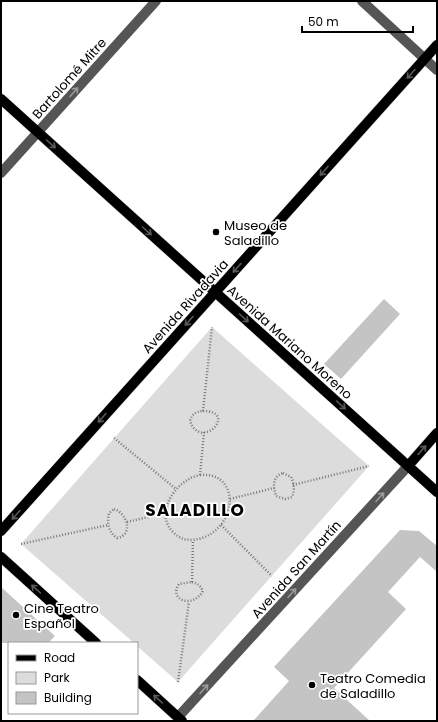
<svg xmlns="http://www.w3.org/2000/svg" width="438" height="722" font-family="Poppins,sans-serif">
  <rect width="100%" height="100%" fill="#fff"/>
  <path fill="#dcdcdc" d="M212 327 369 466 178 682 137 646V643H134L21 544Z"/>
  <path fill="#c4c4c4" d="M384 299 400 314 341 379 324 364Z
    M400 530 419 531 437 546V572L420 557 388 592 406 609 334 688 370 721H253L289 681 274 667Z
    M1 587 55 636 48 643H1Z"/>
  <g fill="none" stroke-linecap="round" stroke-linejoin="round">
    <g stroke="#dbdbdb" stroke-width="11">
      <path id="major" d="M1 99 437 492
        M408 466 437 433
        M1 531 437 45
        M1 557 96 643
        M137 680 182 721"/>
    </g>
    <path stroke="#777" stroke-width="2.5" stroke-dasharray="1 2" stroke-linecap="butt" d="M203 411 212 327
      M203 411C239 411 201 452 190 421 192 414 195 412 203 411Z
      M114 438 176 489
      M283 473 291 477C294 483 295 490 292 497L285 499 276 496C273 486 272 477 283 473Z
      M200 475C244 471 237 536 192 540 184 540 179 538 173 532 156 515 171 489 189 479 192 477 196 476 200 475Z
      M200 475 204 432
      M293 485 369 466
      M230 499 274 488
      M114 509C127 513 134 535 117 538 108 532 107 522 109 513Z
      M127 522 165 513
      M221 525 272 576
      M21 544 108 525
      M192 582C198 584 200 585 203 591 193 609 168 600 179 584Z
      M192 582 193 540
      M178 682 189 602"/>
    <path stroke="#555" stroke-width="10" d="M362 1 437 70
      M1 173 156 1
      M178 717 408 466"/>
    <use href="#major" stroke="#000" stroke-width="10"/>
  </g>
  <defs><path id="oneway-shaft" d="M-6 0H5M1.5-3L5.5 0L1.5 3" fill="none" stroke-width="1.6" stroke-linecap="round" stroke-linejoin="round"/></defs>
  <g stroke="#595959">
    <use href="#oneway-shaft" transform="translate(411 74) rotate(132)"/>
    <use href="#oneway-shaft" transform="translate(51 144) rotate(42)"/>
    <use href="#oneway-shaft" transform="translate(324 171) rotate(132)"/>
    <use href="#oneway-shaft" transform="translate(147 231) rotate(42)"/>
    <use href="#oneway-shaft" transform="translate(237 268) rotate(132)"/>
    <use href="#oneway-shaft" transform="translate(244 318) rotate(42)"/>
    <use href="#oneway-shaft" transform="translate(189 321) rotate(132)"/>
    <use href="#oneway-shaft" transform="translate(341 405) rotate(42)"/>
    <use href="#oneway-shaft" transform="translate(102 418) rotate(132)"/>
    <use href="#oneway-shaft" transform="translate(422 450) rotate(-48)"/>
    <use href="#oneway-shaft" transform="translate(16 515) rotate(132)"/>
    <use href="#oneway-shaft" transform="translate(36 589) rotate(-138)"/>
    <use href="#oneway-shaft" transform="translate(158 699) rotate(-138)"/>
  </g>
  <g stroke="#999">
    <use href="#oneway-shaft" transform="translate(74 92) rotate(-48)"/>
    <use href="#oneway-shaft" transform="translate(380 497) rotate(-48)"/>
    <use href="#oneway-shaft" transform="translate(292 593) rotate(-48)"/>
    <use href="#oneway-shaft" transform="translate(204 689) rotate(-48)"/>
  </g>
  <g fill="#000" stroke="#fff" stroke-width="1.5">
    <circle cx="216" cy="232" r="4"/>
    <circle cx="16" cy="615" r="4"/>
    <circle cx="312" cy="685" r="4"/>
  </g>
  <g text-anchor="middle" stroke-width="3.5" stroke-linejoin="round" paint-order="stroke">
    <g font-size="13" fill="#000" stroke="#fff">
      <text transform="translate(69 78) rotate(-48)" y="5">Bartolomé Mitre</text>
      <text transform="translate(185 306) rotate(-48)" y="5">Avenida Rivadavia</text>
      <text transform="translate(290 342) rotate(42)" y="5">Avenida Mariano Moreno</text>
      <text transform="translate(296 569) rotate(-48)" y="5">Avenida San Martín</text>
    </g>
    <g font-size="13" fill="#000" stroke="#fff" text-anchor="start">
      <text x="224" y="230">Museo de<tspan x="224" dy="15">Saladillo</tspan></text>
      <text x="24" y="613">Cine Teatro<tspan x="24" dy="15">Español</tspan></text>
      <text x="320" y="683">Teatro Comedia<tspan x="320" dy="15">de Saladillo</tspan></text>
    </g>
    <g font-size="17" font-weight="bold" letter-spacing="1" fill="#000" stroke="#fff">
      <text x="195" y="516">SALADILLO</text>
    </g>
  </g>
  <rect width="438" height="722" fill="none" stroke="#000000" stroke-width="4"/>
  <rect x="8" y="642" width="130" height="72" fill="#ffffff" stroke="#999999"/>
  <rect x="16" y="655" width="20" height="6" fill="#000000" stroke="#999999"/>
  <text x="44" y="662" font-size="12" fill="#000000">Road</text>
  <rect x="16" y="672" width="20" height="12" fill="#dcdcdc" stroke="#999999"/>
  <text x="44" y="682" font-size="12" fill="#000000">Park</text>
  <rect x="16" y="692" width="20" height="12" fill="#c4c4c4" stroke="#999999"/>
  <text x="44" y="702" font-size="12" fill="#000000">Building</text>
  <path d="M302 26v6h111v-6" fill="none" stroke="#000000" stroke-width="2"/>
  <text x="308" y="26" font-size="12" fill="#000000" stroke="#ffffff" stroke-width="3" paint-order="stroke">50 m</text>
</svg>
